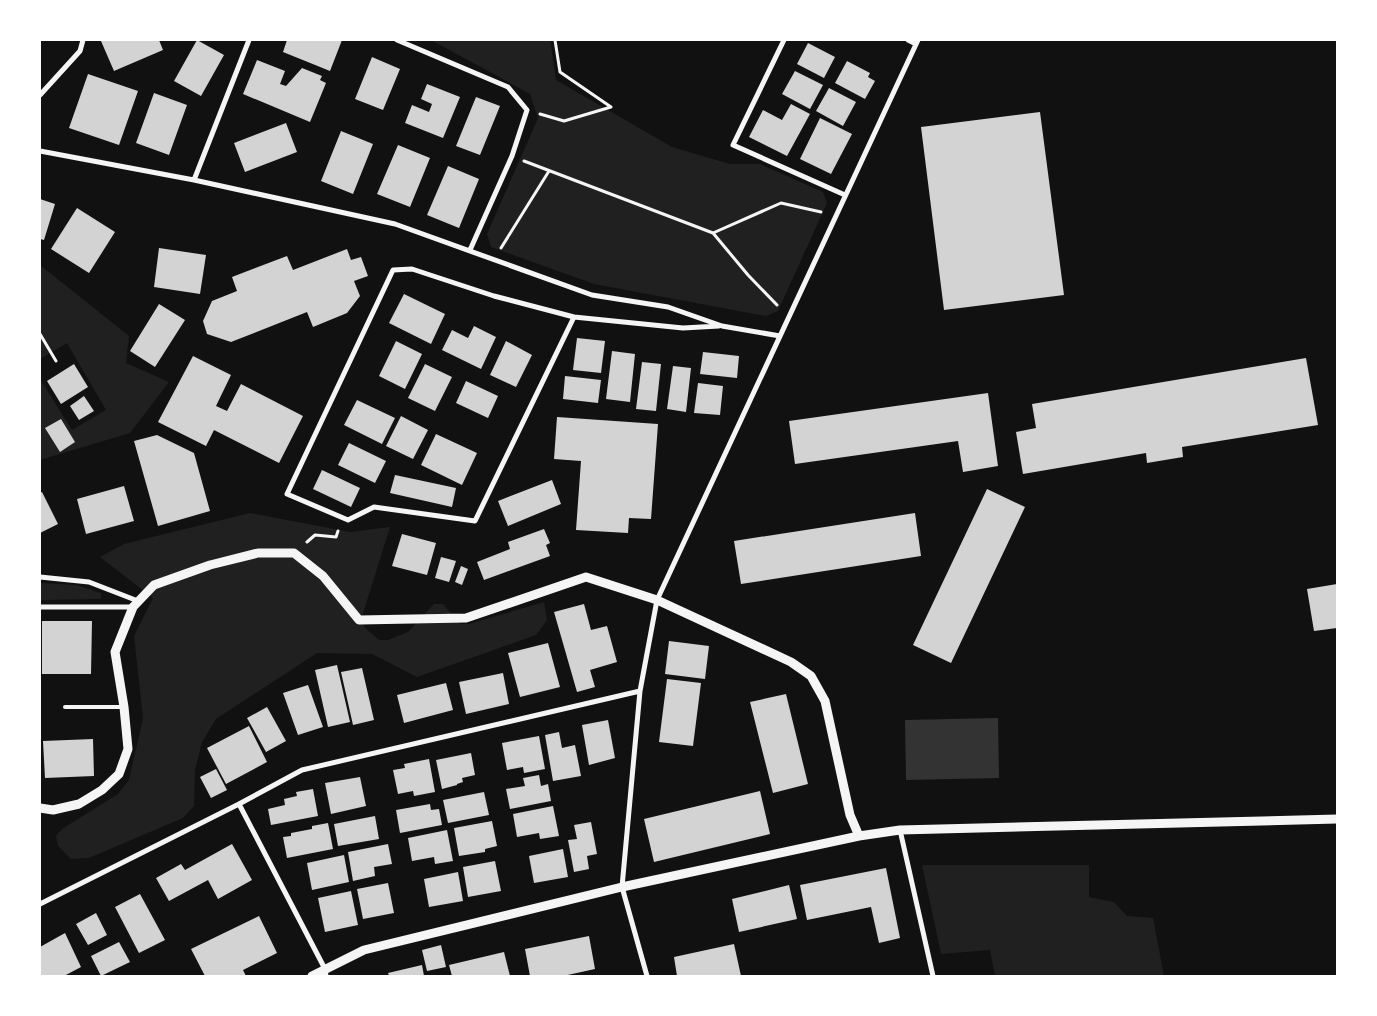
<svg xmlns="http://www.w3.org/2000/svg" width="1377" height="1016" font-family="Rubik,sans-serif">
  <rect width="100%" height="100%" fill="#111"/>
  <path fill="#202020" d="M431 40H550L556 80 672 147 730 164H760L823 192 827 203 778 311 766 316 594 284 491 247 487 234 538 118 530 94Z
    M40 265 129 336 126 363 169 382 130 433 40 460V379L72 430 106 410 67 343 40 359Z
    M250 513 350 532 390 527 361 620 365 628 379 640H388L408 632 434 604H443L460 624H469L544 602 547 620 536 635 417 677 372 654 317 653 216 719 202 742 195 770 194 806 183 818 89 858 71 859 58 846 56 836 62 829 118 794 129 780 143 718 134 636 153 598 100 557 124 544Z
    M40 583 76 585 101 593V599L40 600Z
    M922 865H1089V897L1114 902 1127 916 1153 918 1164 976H995L990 950 941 954Z"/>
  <path fill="#333" d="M998 718 999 778 906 780 905 720Z"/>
  <path fill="#d3d3d3" d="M103 40H159L163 50 114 71 101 41Z
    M197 40 224 55 201 96 174 81Z
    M287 40H342L330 71 283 52Z
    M808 43 835 57 824 78 797 64Z
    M372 57 400 69 383 110 355 99Z
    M257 60 285 71 280 84 286 86 302 68 322 76 320 80 326 83 310 122 243 94Z
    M847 61 870 73 868 77 875 81 865 99 835 83Z
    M795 71 823 85 810 109 782 94Z
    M88 74 138 91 119 145 69 128Z
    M427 84 460 97 443 138 405 123 412 105 429 112 432 104 421 99Z
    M829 88 856 102 843 126 816 111Z
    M154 93 187 105 169 155 136 143Z
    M476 97 500 106 480 155 456 146Z
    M791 104 810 114 787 156 749 137 763 110 782 120Z
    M1040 112 1064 295 944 310 921 127Z
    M820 118 852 134 831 174 800 159Z
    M286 123 297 152 245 172 234 143Z
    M341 131 373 144 353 194 321 181Z
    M398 145 430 158 410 207 377 194Z
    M448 166 479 179 459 228 427 215Z
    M40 199 55 204 44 240 40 239Z
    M77 208 115 232 89 273 51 249Z
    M159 248 206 255 200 294 154 287Z
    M347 249 351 260 361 257 368 276 354 281 360 296 347 313 313 327 307 312 231 342 207 334 203 321 212 301 237 291 232 277 287 256 293 270Z
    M404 294 445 314 431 344 389 323Z
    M159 304 185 320 155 367 130 351Z
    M474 326 496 337 481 369 442 350 452 330 468 338Z
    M577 338 605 341 601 373 573 370Z
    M396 341 422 354 405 389 379 376Z
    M506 341 532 355 516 387 490 375Z
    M612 351 635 354 630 402 606 399Z
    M703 352 739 356 737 378 700 374Z
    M193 356 231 375 216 406 227 411 241 384 303 416 279 463 214 430 206 446 158 422Z
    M1306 358 1318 425 1182 447 1183 457 1147 463 1146 453 1023 474 1016 432 1036 428 1032 404Z
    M642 362 661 364 656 411 636 409Z
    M74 364 88 387 61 404 47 381Z
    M425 364 452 377 435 411 408 398Z
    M673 366 691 368 686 412 667 409Z
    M565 376 601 380 598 403 563 399Z
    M466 381 498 396 488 418 456 403Z
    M698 383 723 386 720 415 694 413Z
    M988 393 998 466 963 472 958 441 795 464 789 421Z
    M84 396 94 411 79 420 70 406Z
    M357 400 395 418 382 444 344 425Z
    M401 416 428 430 413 459 386 446Z
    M557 417 658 424 651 519 629 518 628 533 576 530 581 461 554 459Z
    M61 419 75 442 60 452 45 428Z
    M436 434 477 453 462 485 421 465Z
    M157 435 194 453 210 511 158 526 134 441Z
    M349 443 386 461 375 483 338 465Z
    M322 470 360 488 351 507 313 489Z
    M395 475 456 488 452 507 390 493Z
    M552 480 561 504 508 526 498 501Z
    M124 486 134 521 86 534 77 499Z
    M987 489 1025 507 951 663 913 645Z
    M42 492 58 524 40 533V493Z
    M915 513 921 556 741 584 734 541Z
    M544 529 550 543 546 545 550 556 484 580 477 562 510 549 508 542Z
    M402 534 436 543 427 575 392 566Z
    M441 557 456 561 449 582 435 578Z
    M461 566 468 569 462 585 455 582Z
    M1337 584V628L1314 631 1307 589Z
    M584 604 591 630 607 626 617 662 590 670 595 687 577 692 554 612Z
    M42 621H92L91 674H42Z
    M669 641 709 646 705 679 665 674Z
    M548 643 560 687 520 697 508 653Z
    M337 665 350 722 328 727 315 670Z
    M362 668 374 720 353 725 341 672Z
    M503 673 509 704 466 714 459 682Z
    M667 679 701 683 693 746 659 742Z
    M446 683 453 710 404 723 397 695Z
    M308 685 323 727 298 735 283 693Z
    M786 694 808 784 773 793 750 702Z
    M267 707 286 741 266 752 247 718Z
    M608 720 615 758 589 765 582 725Z
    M249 726 267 762 226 784 207 748Z
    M559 732 562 748 575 745 581 776 553 781 545 735Z
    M539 736 545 769 524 773 523 767 507 770 502 743Z
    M93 739 94 776 45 778 43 741Z
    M471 753 475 775 462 778 463 782 457 784V785L442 789 436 760Z
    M429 759 435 792 414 796 413 791 398 794 393 770 405 768 404 764Z
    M216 769 227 790 211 798 200 777Z
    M539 775 541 786 548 784 551 801 510 809 506 789 525 786 523 778Z
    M360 777 366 806 331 814 325 783Z
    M313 789 318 816 271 825 268 809 285 805 284 799 297 796 296 792Z
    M760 791 770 834 654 862 644 819Z
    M484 792 489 815 448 823 443 800Z
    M430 804 431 810 439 809 442 825 400 833 396 810Z
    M553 806 559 836 540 839 539 833 517 837 513 814Z
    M375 816 379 839 338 846 334 824Z
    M492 821 497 846 485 849V852L459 856 454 828Z
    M591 822 597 854 587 856 589 869 574 872 568 840 577 839 574 825Z
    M328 823 333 849 287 858 283 837 291 836V833L312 829V826Z
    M447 830 453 861 435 864 434 857 412 861 408 838Z
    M232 844 252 880 218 899 208 880 169 901 156 878 181 864 185 870Z
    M388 844 392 864 374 867 375 876 353 881 348 852Z
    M563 849 568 877 534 883 529 856Z
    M344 855 349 882 312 890 307 863Z
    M495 861 501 891 468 897 463 867Z
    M886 868 900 938 879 943 871 907 807 920 800 885Z
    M458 872 463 901 429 907 424 879Z
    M388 883 394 913 363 919 357 889Z
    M789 885 797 919 739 932 732 899Z
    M351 891 358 925 325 932 318 898Z
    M140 894 165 940 139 953 115 907Z
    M96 913 107 935 88 945 76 924Z
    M259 916 277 953 243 970 246 976H205L191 949Z
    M65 933 81 967 64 976H40V947Z
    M589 936 595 969 563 976H530L525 949Z
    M119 942 130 962 101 976 91 956Z
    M734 944 741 976H677L674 957Z
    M441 945 446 967 427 971 422 950Z
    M504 952 510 976H452L449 965Z
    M422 965 424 976H389L388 973Z"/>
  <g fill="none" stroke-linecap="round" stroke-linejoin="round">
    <path stroke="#f5f5f5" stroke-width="3" d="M555 40 560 72 611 107
      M540 114 564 121 611 107
      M524 161 713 233 748 275 777 305
      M713 233 781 203 821 212
      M501 248 549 171
      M40 334 56 361
      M307 542 315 535 336 537 338 531"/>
    <path stroke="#f5f5f5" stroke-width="4" d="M65 707H124"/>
    <path stroke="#f5f5f5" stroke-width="5" d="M397 40 508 87 527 110 512 156 470 250
      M784 40 733 145 845 195
      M908 40 916 44
      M40 95 80 51 83 40
      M40 151 194 180 395 224 592 295 668 307 722 326 780 336
      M194 180 249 40
      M412 269 494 296 574 317 475 521 374 507 348 520 287 494 393 270Z
      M574 317 683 328 719 326
      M40 577 89 582 138 601
      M40 607H133
      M900 830 933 976
      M40 904 239 804
      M326 976 325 969 239 804 302 770 640 691
      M647 976 622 887 640 691 657 600 918 40"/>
    <path stroke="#f5f5f5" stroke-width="9" d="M40 808 53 810 79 804 102 790 119 774 128 749 124 707 115 652 133 607 154 585 210 565 258 553H294L323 576 359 620 466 618 586 577 657 600 791 662 811 676 825 701 850 815 859 836
      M312 976 364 950 622 887 859 836 900 830 1337 819"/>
  </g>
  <rect width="1377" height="1016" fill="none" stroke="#ffffff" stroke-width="82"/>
</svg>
